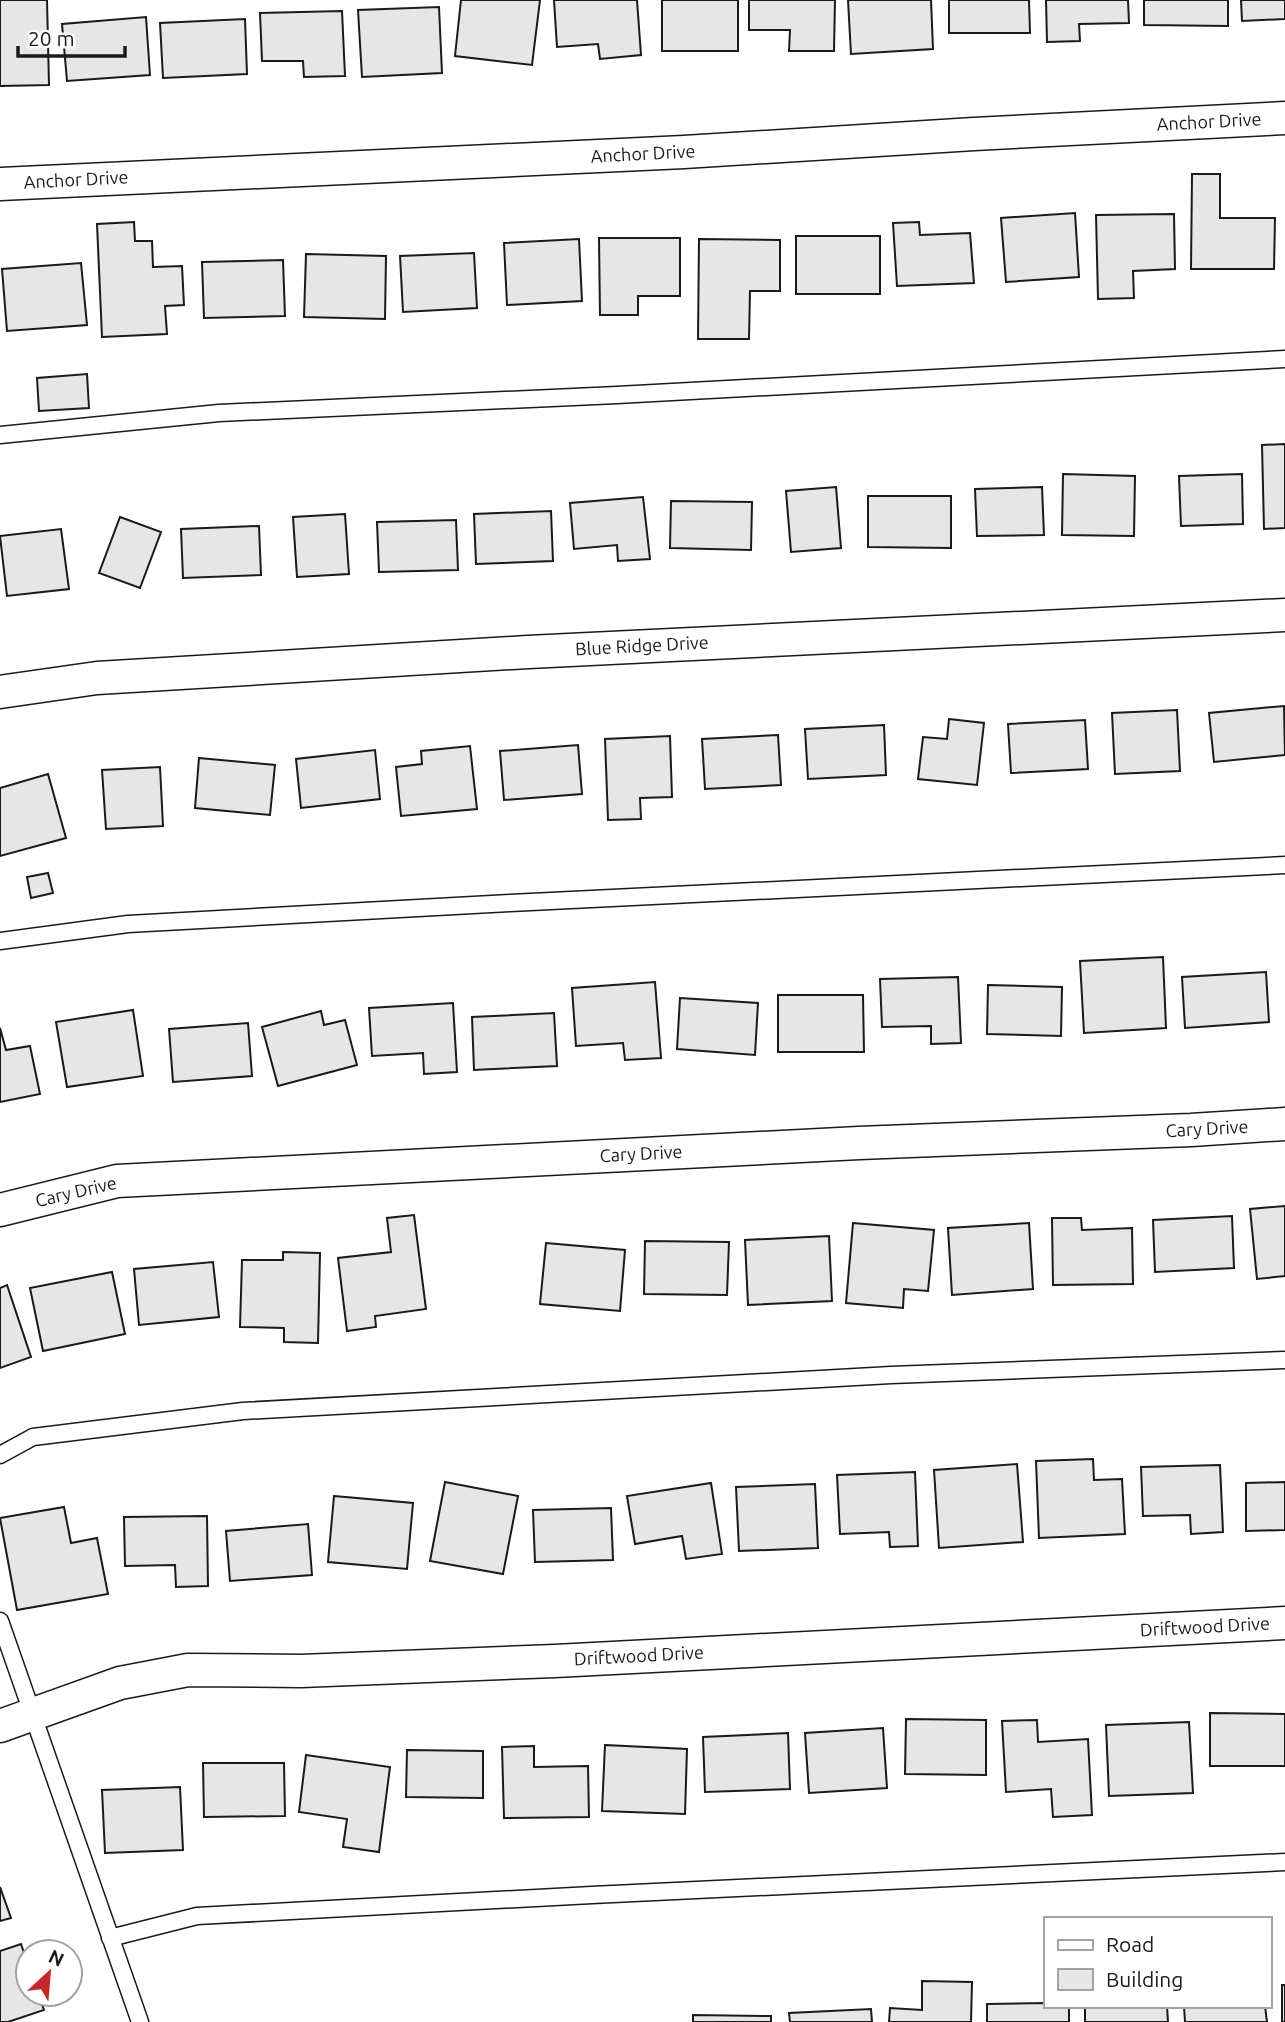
<svg xmlns="http://www.w3.org/2000/svg" width="1285" height="2022" font-family="Ubuntu,sans-serif">
  <rect width="100%" height="100%" fill="#fff"/>
  <path fill="#e6e6e6" stroke="#1a1a1a" stroke-width="2" d="M0 0H47L49 85 0 86Z
    M461 0H540L532 65 455 56Z
    M554 0H637L641 55 600 59 598 44 557 47Z
    M662 0H738V51H662Z
    M749 0H835L834 51H789L790 30H749Z
    M848 0H931L933 49 851 54Z
    M949 0H1029L1030 33H949Z
    M1046 0H1128L1129 23 1079 24 1080 41 1047 42Z
    M1144 0H1228V26L1144 25Z
    M1241 0H1285V19L1242 21Z
    M439 7 442 73 362 77 358 10Z
    M342 11 345 76 304 77 303 61H262L260 13Z
    M146 17 150 75 67 81 62 24Z
    M245 19 247 74 163 78 160 23Z
    M1192 174H1220V218H1275L1274 269H1191Z
    M1075 213 1079 277 1006 282 1001 218Z
    M1174 214 1175 269 1133 271 1134 298 1098 299 1096 215Z
    M134 222 135 241H152L153 267 182 266 184 305 165 306 167 334 102 337 97 224Z
    M919 222 920 235 970 233 974 283 897 286 893 223Z
    M796 236H880V294H796Z
    M599 238H680V296H638V315H600Z
    M579 239 582 301 507 305 504 243Z
    M699 239 780 240V291H750L749 339H698Z
    M474 253 477 308 403 312 400 256Z
    M306 254 386 256 385 319 304 317Z
    M283 260 285 316 204 318 202 262Z
    M81 263 87 325 7 331 2 269Z
    M87 374 89 408 39 411 37 378Z
    M1285 444V528L1264 529 1262 445Z
    M1063 474 1135 476 1134 536 1062 535Z
    M1242 474 1243 524 1181 526 1179 476Z
    M836 487 841 548 791 552 786 491Z
    M1042 487 1044 535 977 536 975 489Z
    M868 496H951V548L868 547Z
    M643 497 650 559 618 561 617 545 574 549 570 503Z
    M671 501 752 502 751 550 670 548Z
    M551 511 553 561 476 564 474 514Z
    M345 514 349 574 297 577 293 517Z
    M120 517 161 532 140 588 99 573Z
    M456 520 458 570 379 572 377 522Z
    M259 526 261 575 183 578 181 529Z
    M61 529 69 589 7 596 0 536Z
    M1284 706 1285 755 1214 762 1209 713Z
    M1177 710 1180 771 1115 774 1112 713Z
    M949 719 984 723 977 785 918 779 923 737 947 739Z
    M1085 720 1088 769 1011 773 1008 724Z
    M884 725 886 775 808 779 805 729Z
    M778 735 781 785 705 789 702 739Z
    M670 736 672 797 640 798 641 819 608 820 605 739Z
    M578 745 582 794 504 800 500 751Z
    M470 746 477 809 401 816 396 767 422 764 421 751Z
    M375 750 380 799 301 808 296 759Z
    M199 758 275 765 270 815 195 808Z
    M160 767 163 826 106 829 102 770Z
    M48 774 66 838 0 856V788Z
    M48 873 53 893 31 898 27 877Z
    M1163 957 1166 1028 1084 1033 1080 961Z
    M1266 972 1269 1022 1185 1028 1182 977Z
    M958 977 961 1043 931 1044V1026L882 1027 880 979Z
    M655 982 661 1058 625 1060 623 1043 576 1046 572 988Z
    M988 985 1062 987 1061 1036 987 1034Z
    M778 995H863L864 1052H778Z
    M680 998 758 1003 755 1055 677 1049Z
    M453 1003 457 1072 424 1074 423 1053 372 1056 369 1008Z
    M133 1010 143 1076 67 1087 56 1022Z
    M321 1011 324 1025 345 1020 357 1065 278 1086 262 1027Z
    M554 1013 557 1066 474 1070 472 1017Z
    M248 1023 252 1076 173 1082 169 1029Z
    M0 1028 6 1050 30 1046 40 1094 0 1102Z
    M1285 1206V1276L1257 1279 1250 1209Z
    M414 1215 426 1309 375 1316 376 1327 347 1331 338 1258 391 1252 387 1218Z
    M1232 1216 1234 1268 1155 1272 1153 1220Z
    M1052 1218H1081L1082 1230 1132 1228 1133 1284 1053 1285Z
    M853 1223 934 1230 928 1291 904 1289 903 1308 846 1303Z
    M1029 1223 1033 1289 952 1295 948 1228Z
    M829 1236 832 1301 748 1305 745 1240Z
    M645 1241 729 1242 727 1295 644 1294Z
    M546 1243 625 1250 620 1311 540 1304Z
    M283 1252 320 1253 318 1343 284 1342V1328L240 1327 242 1260H283Z
    M213 1262 219 1317 139 1325 134 1269Z
    M112 1272 125 1334 43 1351 30 1288Z
    M7 1285 31 1357 0 1368V1288Z
    M1093 1459 1094 1480 1122 1479 1125 1534 1039 1538 1036 1461Z
    M1017 1464 1023 1542 939 1548 934 1470Z
    M1220 1465 1223 1532 1191 1534 1190 1515 1143 1516 1141 1467Z
    M915 1472 918 1546 890 1547 889 1532 840 1534 837 1475Z
    M445 1482 518 1496 503 1574 430 1561Z
    M1285 1482V1530L1246 1531V1483Z
    M711 1483 722 1554 686 1559 682 1536 635 1544 627 1496Z
    M815 1484 818 1548 739 1551 736 1487Z
    M334 1496 413 1503 407 1569 328 1562Z
    M64 1507 71 1543 97 1538 108 1594 17 1610 0 1518Z
    M611 1508 613 1560 535 1562 533 1510Z
    M207 1516 208 1586 176 1587 175 1565 125 1566 124 1517Z
    M308 1524 312 1575 230 1581 226 1531Z
    M1210 1713 1285 1714V1766H1210Z
    M906 1719 986 1720V1775L905 1774Z
    M1037 1720 1038 1742 1088 1739 1092 1815 1053 1817 1051 1789 1006 1792 1002 1721Z
    M1189 1722 1193 1793 1109 1796 1106 1725Z
    M883 1728 887 1788 809 1793 805 1733Z
    M788 1733 790 1789 705 1792 703 1737Z
    M605 1745 687 1749 685 1814 602 1811Z
    M534 1746V1767L588 1766 589 1817 504 1818 502 1747Z
    M407 1750 483 1751V1798L406 1797Z
    M306 1755 390 1767 379 1852 343 1847 347 1819 299 1812Z
    M203 1763H284L285 1816 204 1817Z
    M180 1787 183 1850 105 1853 102 1790Z
    M0 1887 11 1918 0 1921Z
    M21 1944 28 1965V1994H38L44 2010 8 2022H0V1951Z
    M922 1981 972 1982 971 2022H889L890 2008 922 2010Z
    M1282 1985H1285V2022H1282Z
    M1045 2003V2006H1069V2022H987V2004Z
    M1085 2006H1167L1168 2022H1085Z
    M1184 2006H1265L1267 2022H1185Z
    M871 2009 872 2022H790L789 2013Z
    M693 2015 771 2016V2022H693Z"/>
  <g fill="none" stroke-linecap="round" stroke-linejoin="round">
    <g stroke="#1a1a1a" stroke-width="19">
      <path id="service" d="M0 435 219 413 617 395 1285 359
        M0 941 128 924 510 903 1285 865
        M0 1455 33 1437 243 1411 891 1375 1285 1360
        M0 1621 140 2022
        M110 1938 197 1916 592 1895 1285 1862"/>
    </g>
    <g stroke="#1a1a1a" stroke-width="35">
      <path id="minor" d="M0 184 684 152 974 134 1285 118
        M0 692 97 678 528 652 1285 615
        M0 1210 117 1181 859 1143 1191 1130 1285 1124
        M0 1726 120 1683 188 1670 301 1671 555 1661 1285 1623"/>
    </g>
    <use href="#service" stroke="#fff" stroke-width="16"/>
    <use href="#minor" stroke="#fff" stroke-width="32"/>
  </g>
  <g text-anchor="middle" stroke-width="5" stroke-linejoin="round" paint-order="stroke">
    <g font-size="18" fill="#1a1a1a" stroke="#fff">
      <text transform="translate(1209 122) rotate(-3)" y="6">Anchor Drive</text>
      <text transform="translate(643 154) rotate(-3)" y="6">Anchor Drive</text>
      <text transform="translate(76 180) rotate(-3)" y="6">Anchor Drive</text>
      <text transform="translate(642 646) rotate(-3)" y="6">Blue Ridge Drive</text>
      <text transform="translate(1207 1129) rotate(-3)" y="6">Cary Drive</text>
      <text transform="translate(641 1154) rotate(-3)" y="6">Cary Drive</text>
      <text transform="translate(76 1192) rotate(-13)" y="6">Cary Drive</text>
      <text transform="translate(1205 1627) rotate(-3)" y="6">Driftwood Drive</text>
      <text transform="translate(639 1656) rotate(-3)" y="6">Driftwood Drive</text>
    </g>
  </g>
  <rect x="1044" y="1917" width="228" height="91" fill="#ffffff" stroke="#a3a3a3" stroke-width="2"/>
  <rect x="1058" y="1940" width="35" height="10" fill="#ffffff" stroke="#a3a3a3" stroke-width="2"/>
  <text x="1106" y="1952" font-size="21" fill="#1a1a1a">Road</text>
  <rect x="1058" y="1969" width="35" height="21" fill="#e6e6e6" stroke="#a3a3a3" stroke-width="2"/>
  <text x="1106" y="1987" font-size="21" fill="#1a1a1a">Building</text>
  <g transform="translate(49 1973) rotate(26)"><circle r="33" fill="#ffffff" stroke="#a3a3a3" stroke-width="2"/>
  <path d="M0-5L12 26L0 18L-12 26Z" fill="#c62828"/>
  <text y="-10" font-size="19" font-weight="bold" text-anchor="middle" fill="#1a1a1a">N</text>
  </g>
  <path d="M18 46v10h107v-10" fill="none" stroke="#1a1a1a" stroke-width="3.5"/>
  <text x="28" y="46" font-size="21" fill="#1a1a1a" stroke="#ffffff" stroke-width="5" paint-order="stroke">20 m</text>
</svg>
